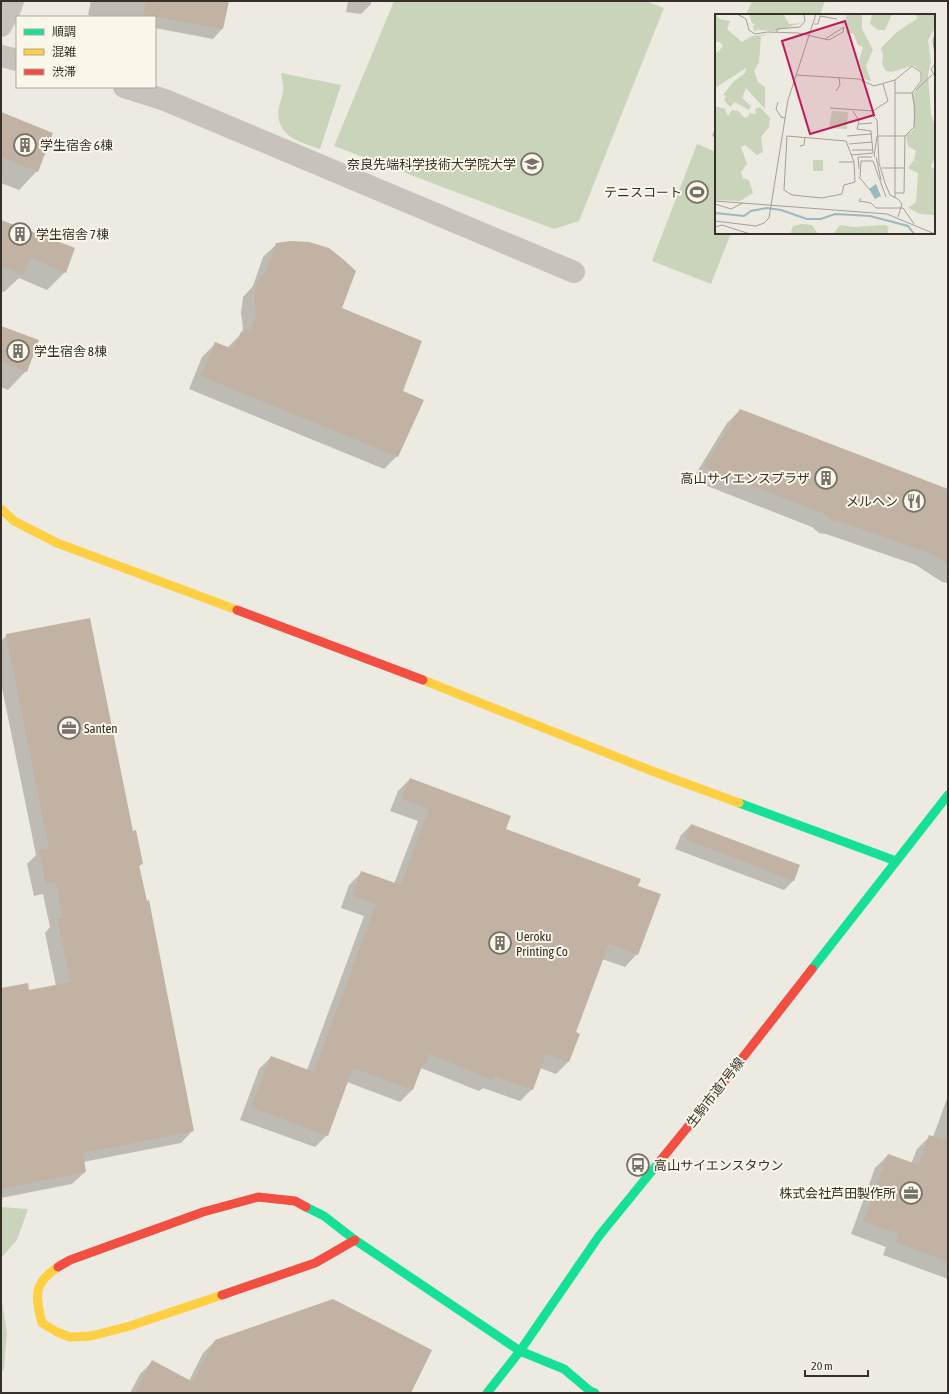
<svg xmlns="http://www.w3.org/2000/svg" width="949" height="1394" font-family="'Asap Condensed','Noto Sans JP',sans-serif">
  <rect width="100%" height="100%" fill="#edeae1"/>
  <path fill="#cad4bb" d="M394 1H646L664 8 579 221 554 229 334 146Z
    M752 1H825L820 15H746Z
    M281 73 341 85 320 149C299 142 274 136 279 107 280 102 282 97 283 92 284 86 282 79 281 73Z
    M697 144 716 152V233H731L711 284 652 261Z
    M1 1207 28 1209 17 1240 1 1258Z
    M1 1295 7 1333 4 1369 1 1372Z"/>
  <path fill="#0003" d="M91 1H216L222 29 213 39 155 28V17H97L88 15Z
    M345 1H371V4L361 14 346 12 348 2Z
    M1 113 37 171 19 190 1 183Z
    M716 126V138L712 136Z
    M1 221 65 272 47 290 19 278 4 292 1 291Z
    M277 244 341 309 402 392 397 456 384 469 189 389 202 357 215 344 227 348 242 333 243 328 241 313 243 297 253 286 263 257Z
    M1 327 26 371 8 390 1 387Z
    M740 410 948 490V583L942 582 916 565 826 534 819 533 812 527 692 480 727 423Z
    M7 635 142 864 138 867 193 1130 181 1143 83 1162 85 1172 72 1184 1 1198V989L28 992 56 986 45 933 50 927 43 894 34 896 27 864 36 855 1 683V641Z
    M410 779 505 830 637 886V954L625 967 602 959 575 1033 568 1062 556 1074 540 1068 532 1089 520 1101 483 1088 479 1091 421 1068 412 1090 400 1102 347 1082 327 1135 315 1147 240 1120 259 1069 271 1057 307 1070 364 916 341 908 349 885 361 873 394 884 418 821 390 811 398 791Z
    M691 825 794 880 784 890 675 849 681 835Z
    M948 1096V1279L883 1255 886 1247 851 1234 875 1168 888 1155 911 1164 917 1149 930 1136 933 1137Z
    M215 1341 409 1393H130L140 1374 152 1362 189 1381 203 1353Z"/>
  <path fill="#c1b2a3" d="M145 1H229L223 29 157 17H144Z
    M1 112 53 133 38 172 1 157Z
    M1 220 75 248 66 273 30 257 24 275 1 266Z
    M290 241 309 242 329 248 344 260 356 271 342 308 422 341 403 391 424 400 398 457 201 376 215 342 233 349 241 332 251 330 256 315 254 300 256 283 266 272 276 243Z
    M1 326 39 340 27 372 1 361Z
    M740 409 948 489V563L929 553 839 521 832 520 825 514 704 467Z
    M90 618 133 831 136 830 143 864 139 865 147 901 149 900 194 1131 83 1153 86 1172 1 1189V988L28 983 29 990 71 982 57 919 63 918 56 882 46 884 39 850 49 848 6 634Z
    M410 778 511 816 506 829 641 879 638 886 661 894 638 955 609 944 576 1032 580 1034 569 1062 546 1054 533 1090 494 1076 492 1080 429 1054 424 1067 422 1066 413 1090 353 1068 328 1136 251 1107 271 1056 314 1072 376 904 353 896 361 871 401 885 429 809 402 799Z
    M691 824 800 865 794 881 685 839Z
    M929 1135 948 1141V1262L896 1242 898 1234 864 1221 888 1154 919 1165Z
    M333 1299 432 1350 411 1393H135L152 1360 193 1382 215 1340Z"/>
  <g fill="none" stroke-linecap="round" stroke-linejoin="round">
    <path stroke="#c7c2ba" stroke-width="22" d="M1 26 9 12 13 1
      M1 56 17 60
      M124 87 165 100 574 272"/>
    <path stroke="#16e098" stroke-width="9" d="M739 803 896 861
      M812 969 948 795
      M306 1207 324 1216 355 1240 520 1351 564 1369 590 1391 595 1393
      M487 1393 520 1351 599 1236 660 1161"/>
    <path stroke="#ffcf43" stroke-width="9" d="M1 509 14 521 57 543 237 610
      M423 680 652 771 739 803
      M58 1267C33 1283 35 1296 42 1323L57 1332 70 1337 91 1336 130 1326 222 1295"/>
    <path stroke="#f24e42" stroke-width="9" d="M237 610 423 680
      M660 1161 708 1102 812 969
      M58 1267 70 1260 203 1212 258 1197 295 1201 306 1207
      M222 1295 315 1263 355 1240"/>
  </g>
  <defs>
    <g id="building-ring" transform="scale(1.15)"><circle r="9.5" fill="#faf6e9" stroke="#777169" stroke-width="1.5"/><path d="M-4-6H4V6H1V3H-1V6H-4ZM-2.5-4.3h1.7v1.8h-1.7ZM.8-4.3h1.7v1.8H.8ZM-2.5-1h1.7V.8h-1.7ZM.8-1h1.7V.8H.8Z" fill="#777169"/></g>
    <g id="university-ring" transform="scale(1.15)"><circle r="9.5" fill="#faf6e9" stroke="#777169" stroke-width="1.5"/><path d="M0-5L7-2L0 1L-7-2ZM-4 1L0 2.5L4 1V4Q0 6-4 4Z" fill="#777169"/></g>
    <g id="stadium-ring" transform="scale(1.15)"><circle r="9.5" fill="#faf6e9" stroke="#777169" stroke-width="1.5"/><path d="M0-5a6.5 5 0 1 0 0 10a6.5 5 0 1 0 0-10ZM-3.5-1.8h7v3.6h-7Z" fill="#777169"/></g>
    <g id="restaurant-ring" transform="scale(1.15)"><circle r="9.5" fill="#faf6e9" stroke="#777169" stroke-width="1.5"/><path d="M-5-6h1v4h1v-4h1v4h1v-4h1v5L-1.5 .5V6h-2V.5L-5-1ZM5-6V6H3V1.5H1.5Q1.5-4 5-6Z" fill="#777169"/></g>
    <g id="office-ring" transform="scale(1.15)"><circle r="9.5" fill="#faf6e9" stroke="#777169" stroke-width="1.5"/><path d="M-6-3h4V-5.5h4V-3h4V5H-6ZM-1-4.5V-3h2v-1.5ZM-6 0V1H6V0Z" fill="#777169"/></g>
    <g id="bus-ring" transform="scale(1.15)"><circle r="9.5" fill="#faf6e9" stroke="#777169" stroke-width="1.5"/><path d="M-5-6H5V4H4V6H2V4H-2V6H-4V4H-5ZM-3.5-4V0h7V-4ZM-3.5 1.2v1.5H-2V1.2ZM2 1.2v1.5H3.5V1.2Z" fill="#777169"/></g>
  </defs>
  <g fill-rule="evenodd">
    <use href="#building-ring" x="25" y="145"/>
    <use href="#university-ring" x="532" y="164"/>
    <use href="#stadium-ring" x="697" y="192"/>
    <use href="#building-ring" x="20" y="234"/>
    <use href="#building-ring" x="18" y="351"/>
    <use href="#building-ring" x="826" y="478"/>
    <use href="#restaurant-ring" x="914" y="501"/>
    <use href="#office-ring" x="69" y="728"/>
    <use href="#building-ring" x="500" y="943"/>
    <use href="#bus-ring" x="638" y="1165"/>
    <use href="#office-ring" x="911" y="1193"/>
  </g>
  <g text-anchor="middle" stroke-width="4" stroke-linejoin="round" paint-order="stroke">
    <g font-size="13" fill="#373028" stroke="#faf6e9" text-anchor="start">
      <text x="40" y="150">学生宿舎 6棟</text>
      <text x="516" y="169" text-anchor="end">奈良先端科学技術大学院大学</text>
      <text x="682" y="197" text-anchor="end">テニスコート</text>
      <text x="36" y="239">学生宿舎 7棟</text>
      <text x="34" y="356">学生宿舎 8棟</text>
      <text x="810" y="483" text-anchor="end">高山サイエンスプラザ</text>
      <text x="898" y="506" text-anchor="end">メルヘン</text>
      <text x="84" y="733">Santen</text>
      <text x="516" y="941">Ueroku<tspan x="516" dy="15">Printing Co</tspan></text>
      <text x="654" y="1170">高山サイエンスタウン</text>
      <text x="896" y="1198" text-anchor="end">株式会社芦田製作所</text>
    </g>
    <g font-size="13" fill="#373028" stroke="#faf6e9">
      <text transform="translate(715 1092) rotate(-52)" y="5">生駒市道7号線</text>
    </g>
  </g>
  <g transform="translate(715 14)">
    <rect width="220" height="220" fill="#edeae1"/>
    <path d="M0 0 5 5 15 7 12 15 27 28 37 22 59 20 46 22 44 48 39 57 43 68 50 73V95L31 74 27 84 36 92 34 96 20 88 15 93 9 86 11 82 8 81 18 68 30 59 31 54 0 74V37L3 38 8 32 5 28H0ZM34 0H68L74 10 87 9 60 17 44 16 42 11 43 16 39 17 38 12 41 11 37 9ZM131 0H147V15L158 36 151 52 156 67 149 65 144 47 148 33 143 31 138 19 132 20ZM157 0H177L170 16H163L155 10ZM199 0H220V14L213 26 216 48 213 60 216 100 220 112V144L216 152 220 156V201L205 200 193 194 201 188 203 159 193 154 199 146 201 137 193 132 191 121 199 115 198 80 207 67V58L199 51 177 58 171 57 167 50 168 41 166 34 182 18 203 4ZM0 92 10 95 13 102 17 96 23 97 30 104 34 102V99L41 100 40 95 45 93 55 104 54 113 46 123 48 138 42 141 30 131 26 133 32 150 26 158 28 164 34 166 38 179 25 187 0 186ZM117 97 133 98 132 115 114 114ZM98 146H108V157H98ZM87 210 97 211 103 220H75L78 212ZM125 211 139 213 171 211 174 214 172 220H118Z" fill="#cad4bb"/>
    <path d="M161 170 166 182 160 185 154 175Z" fill="#9db8bf"/>
    <path fill="none" stroke="#9db8bf" stroke-width="2" d="M0 199 29 202 36 197 52 194 66 196 92 205H106L120 200 155 202 193 212 199 220"/>
    <path fill="none" stroke="#a4a097" stroke-width="1" d="M22 0 31 5 34 16 40 20 53 18 83 19 114 26 128 18 129 13 110 25M105 2 122 5M99 10H103L105 2M62 18V15L85 13 90 7 89 1M220 20 218 27 220 40M220 50 216 55 220 63M81 61 144 65 159 72 180 66V184M180 66 197 52 206 58V67L197 79 200 95 199 113 190 122M168 70 173 87 158 97V102L162 106 164 149 170 169 175 181 183 185 187 190 183 203M201 76 217 61M121 77 125 71 124 64M180 79H197M63 88 61 95 66 103 70 104M115 94 158 97M144 110 157 109M72 122 131 127 139 148 140 168 129 171 127 180 107 184 77 181 69 176ZM132 122 156 120M163 122H190L189 179H180M134 130 157 128M85 132 89 131 90 123M137 136H158M136 141 158 139 156 117 142 115 144 107 138 97M159 143 162 122M161 143 166 166M124 148H139M167 154H190M144 155 143 143H157M144 163 155 176M145 163 146 147H158L171 183M146 184 144 187 156 189 161 194H188L199 210M0 187 172 200 220 220M0 190 16 195 28 189M0 207 41 212 49 209 54 204 73 86 101 0M0 213 7 211 35 220"/>
    <path fill="#c2185b" fill-opacity="0.15" stroke="#c2185b" stroke-width="2" d="M130 7 159 101 95 120 67 27Z"/>
    <rect width="220" height="220" fill="none" stroke="#373028" stroke-width="2"/>
  </g>
  <rect width="949" height="1394" fill="none" stroke="#373028" stroke-width="4"/>
  <rect x="16" y="16" width="140" height="72" fill="#faf6e9" stroke="#aca79c"/>
  <rect x="24" y="29" width="20" height="6" fill="#16e098" stroke="#aca79c"/>
  <text x="52" y="36" font-size="12" fill="#373028">順調</text>
  <rect x="24" y="49" width="20" height="6" fill="#ffcf43" stroke="#aca79c"/>
  <text x="52" y="56" font-size="12" fill="#373028">混雑</text>
  <rect x="24" y="69" width="20" height="6" fill="#f24e42" stroke="#aca79c"/>
  <text x="52" y="76" font-size="12" fill="#373028">渋滞</text>
  <path d="M805 1370v6h63v-6" fill="none" stroke="#373028" stroke-width="2"/>
  <text x="811" y="1370" font-size="12" fill="#373028" stroke="#faf6e9" stroke-width="3" paint-order="stroke">20 m</text>
</svg>
